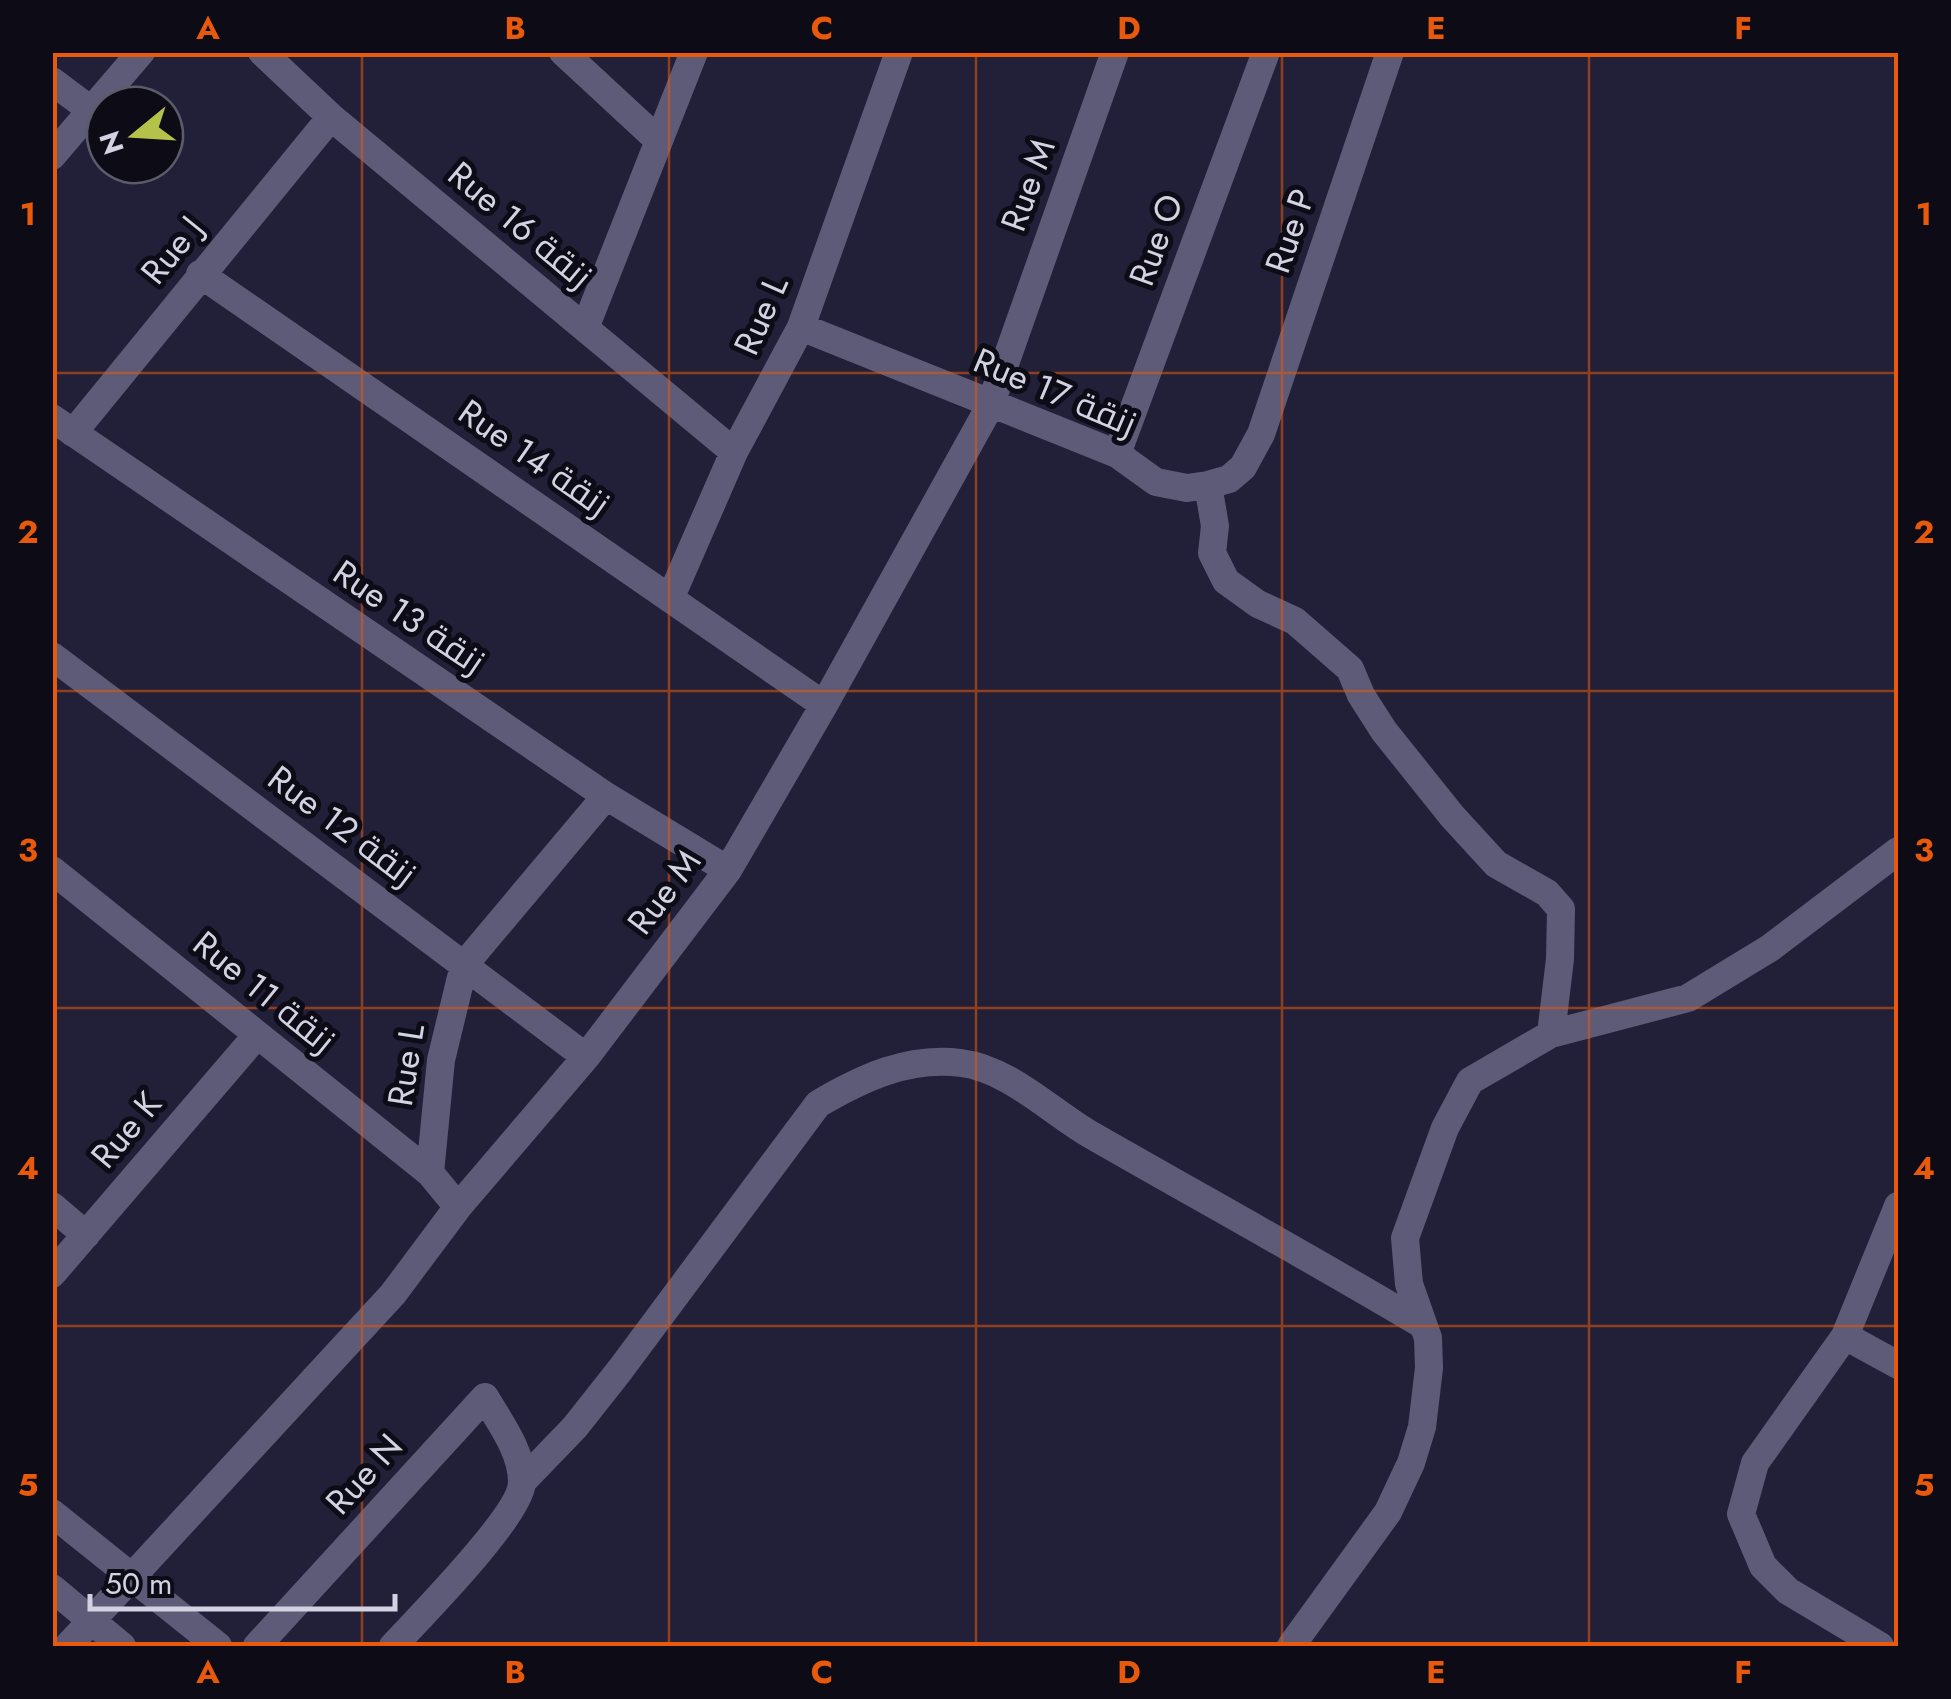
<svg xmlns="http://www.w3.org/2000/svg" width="1951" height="1699" font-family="Jost,Cairo,sans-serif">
  <rect width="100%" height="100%" fill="#222038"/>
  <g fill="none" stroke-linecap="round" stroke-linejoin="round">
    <path stroke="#5d5b77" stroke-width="28" d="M262 52 331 117 734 452
      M563 52 657 139
      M52 81 92 111
      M52 156 141 52
      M200 274 824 705
      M801 327 1117 454 1156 482 1187 488 1208 485 1229 479 1243 467 1261 434 1390 52
      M585 328 694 52
      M52 418 606 796 728 870
      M73 433 331 117
      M1117 454 1266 52
      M1208 485 1215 526 1212 553 1226 581 1258 604 1295 621 1350 669 1361 695 1384 731 1452 816 1496 864 1547 893 1561 909 1560 959 1551 1034 1470 1081 1445 1128 1405 1238 1409 1284 1428 1338 1429 1368 1422 1427 1411 1463 1388 1512 1291 1646
      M670 599 734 452 801 327 899 52
      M52 656 586 1057
      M52 870 430 1173
      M1551 1034 1688 998 1770 948 1898 851
      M52 1206 86 1235
      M458 1207 430 1173 441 1060 464 965 606 796
      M52 1274 257 1035
      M1845 1336 1898 1365
      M522 1482 575 1427 620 1370 818 1104C862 1078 909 1056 961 1063 1010 1069 1052 1113 1093 1136 1203 1199 1314 1260 1423 1325
      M52 1513 218 1646
      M52 1588 122 1646
      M68 1646 393 1294 458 1207 586 1057 728 870 824 705 990 406 1115 52
      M257 1646 485 1397C500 1423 522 1451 522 1482 522 1514 419 1618 393 1646
      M1880 1646 1788 1591 1763 1566 1741 1514 1755 1463 1845 1336 1898 1206"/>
  </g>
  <path fill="none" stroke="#e8590c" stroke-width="2.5" stroke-opacity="0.55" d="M362 52V1646M669 52V1646M976 52V1646M1282 52V1646M1589 52V1646M52 373H1898M52 691H1898M52 1008H1898M52 1326H1898"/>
  <g text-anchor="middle" stroke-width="10" stroke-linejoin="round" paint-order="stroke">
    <g font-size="35" fill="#d3d2e2" stroke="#0c0b16">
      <text transform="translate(1028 185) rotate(-70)" y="12">Rue M</text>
      <text transform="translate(520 225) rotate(40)" y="12">Rue 16 زنقة</text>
      <text transform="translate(1290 231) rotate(-71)" y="12">Rue P</text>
      <text transform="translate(1156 240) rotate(-70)" y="12">Rue O</text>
      <text transform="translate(172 250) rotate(-51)" y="12">Rue J</text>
      <text transform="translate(761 315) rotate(-66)" y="12">Rue L</text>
      <text transform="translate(1055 392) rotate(23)" y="12">Rue 17 زنقة</text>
      <text transform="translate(534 458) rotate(35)" y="12">Rue 14 زنقة</text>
      <text transform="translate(409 617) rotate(34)" y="12">Rue 13 زنقة</text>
      <text transform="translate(342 826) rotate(37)" y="12">Rue 12 زنقة</text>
      <text transform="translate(664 892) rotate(-53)" y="12">Rue M</text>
      <text transform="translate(264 992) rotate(39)" y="12">Rue 11 زنقة</text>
      <text transform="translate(406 1065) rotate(-81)" y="12">Rue L</text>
      <text transform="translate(126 1130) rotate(-50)" y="12">Rue K</text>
      <text transform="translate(364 1474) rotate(-48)" y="12">Rue N</text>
    </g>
  </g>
  <rect width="1951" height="1699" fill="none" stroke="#0c0b16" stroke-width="110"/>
  <g transform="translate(135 135) rotate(252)"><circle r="48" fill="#0c0b16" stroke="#5c5b68" stroke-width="2.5"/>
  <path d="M0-8L18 38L0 25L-18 38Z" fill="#b5c249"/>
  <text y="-15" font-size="28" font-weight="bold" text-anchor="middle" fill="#d3d2e2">N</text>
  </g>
  <path d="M90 1594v15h305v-15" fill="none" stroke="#d3d2e2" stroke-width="5"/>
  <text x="105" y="1594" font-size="30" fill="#d3d2e2" stroke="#0c0b16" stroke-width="8" paint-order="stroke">50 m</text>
  <rect x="55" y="55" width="1841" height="1589" fill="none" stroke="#e8590c" stroke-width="4"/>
  <g font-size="32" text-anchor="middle" font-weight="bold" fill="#e8590c">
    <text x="208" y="39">A</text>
    <text x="515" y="39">B</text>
    <text x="822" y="39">C</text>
    <text x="1129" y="39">D</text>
    <text x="1436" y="39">E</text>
    <text x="1743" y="39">F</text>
    <text x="28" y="225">1</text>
    <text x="1924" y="225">1</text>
    <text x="28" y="543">2</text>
    <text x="1924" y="543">2</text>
    <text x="28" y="861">3</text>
    <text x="1924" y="861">3</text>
    <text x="28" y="1179">4</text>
    <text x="1924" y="1179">4</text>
    <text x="28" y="1496">5</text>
    <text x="1924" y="1496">5</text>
    <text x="208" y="1683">A</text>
    <text x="515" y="1683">B</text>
    <text x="822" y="1683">C</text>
    <text x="1129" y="1683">D</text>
    <text x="1436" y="1683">E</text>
    <text x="1743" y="1683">F</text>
  </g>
</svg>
